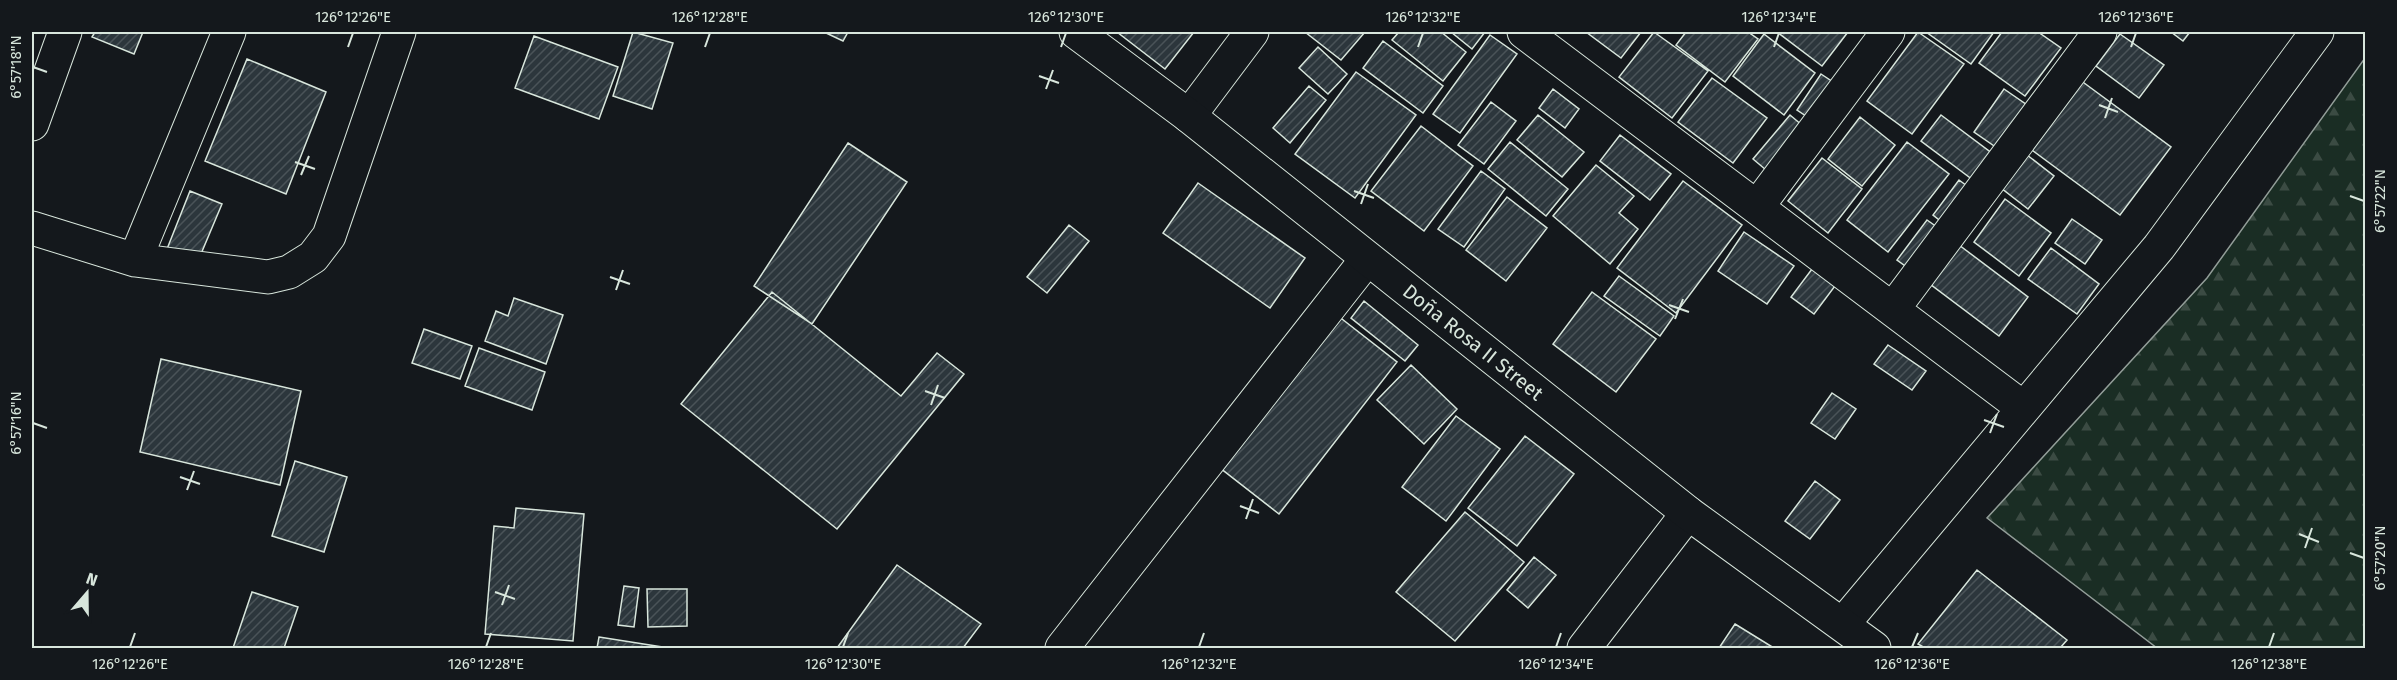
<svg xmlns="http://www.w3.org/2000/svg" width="2397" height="680" font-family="'Fira Sans',sans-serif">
  <defs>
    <pattern id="forest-firs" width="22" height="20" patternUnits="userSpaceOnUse" patternTransform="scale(1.5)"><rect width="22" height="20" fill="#1a2d24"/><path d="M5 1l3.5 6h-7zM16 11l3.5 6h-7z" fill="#3b4b43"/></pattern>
    <pattern id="building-hatch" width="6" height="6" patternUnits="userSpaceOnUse" patternTransform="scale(1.5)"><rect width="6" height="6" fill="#2c363c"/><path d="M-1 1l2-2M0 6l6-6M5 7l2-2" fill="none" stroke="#4a5358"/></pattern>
  </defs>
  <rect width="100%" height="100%" fill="#14181c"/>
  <path fill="url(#forest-firs)" stroke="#939e99" stroke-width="1.5" d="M2365 58V648H2157L1987 518 2207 278Z"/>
  <path fill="url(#building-hatch)" stroke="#d8e6dc" stroke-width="1.5" d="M95 32H143L134 54 92 37Z
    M633 32 673 43 652 109 613 96Z
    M824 32H848L843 41Z
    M1117 32H1194L1165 69Z
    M1305 32H1365L1341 60Z
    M1399 32H1441L1466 52 1443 81 1392 40Z
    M1451 32H1485L1472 49Z
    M1586 32H1641L1621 58Z
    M1654 32 1708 71 1672 118 1619 77Z
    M1686 32H1748L1758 39 1725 82 1676 45Z
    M1777 32H1848L1822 66Z
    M1918 32 1964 64 1912 134 1867 101Z
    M1926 32H1994L1971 64Z
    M2002 32H2038L2061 48 2025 96 1979 63Z
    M2171 32H2190L2183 41Z
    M1764 34 1815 73 1784 115 1733 76Z
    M2120 34 2164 65 2139 98 2096 66Z
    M1490 35 1517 54 1460 133 1433 114Z
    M534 36 618 67 599 119 515 88Z
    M1383 41 1443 86 1423 113 1363 68Z
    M1318 47 1347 74 1328 94 1299 68Z
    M247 59 326 92 286 194 205 161Z
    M1356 72 1416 115 1355 198 1295 154Z
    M1821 74 1839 86 1815 122 1797 110Z
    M2076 77 2171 147 2120 215 2025 145Z
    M1712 78 1767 118 1733 163 1678 122Z
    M1309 86 1326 100 1290 143 1273 128Z
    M1553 89 1579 109 1565 128 1539 108Z
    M2004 89 2030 107 2000 150 1974 132Z
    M1491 102 1516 121 1484 164 1458 145Z
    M1538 115 1584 152 1562 177 1517 140Z
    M1790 115 1809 131 1772 175 1753 159Z
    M1941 115 1993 154 1973 180 1921 141Z
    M1860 117 1895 145 1862 186 1828 159Z
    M1421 126 1473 166 1424 231 1371 191Z
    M1620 135 1671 174 1650 200 1600 161Z
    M1510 142 1568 189 1546 216 1488 169Z
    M1907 142 1949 174 1888 252 1847 220Z
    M848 143 907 182 812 324 754 286Z
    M2022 151 2054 176 2028 209 1996 184Z
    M1822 158 1862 189 1828 233 1788 201Z
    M1596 165 1634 196 1619 213 1638 229 1610 264 1553 216Z
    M1481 171 1505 189 1464 247 1438 229Z
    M1959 180 1975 192 1948 227 1933 215Z
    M1683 181 1742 225 1676 313 1617 268Z
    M1198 183 1305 258 1270 308 1163 233Z
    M190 191 222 204 198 261 167 249Z
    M1507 197 1547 228 1506 281 1466 250Z
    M2005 199 2051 233 2019 276 1974 242Z
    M2072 219 2102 240 2085 264 2055 243Z
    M1927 220 1944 232 1915 273 1897 260Z
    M1069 225 1089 241 1047 293 1027 277Z
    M1744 232 1794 266 1767 304 1718 271Z
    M1959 245 2028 297 1999 336 1930 284Z
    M2051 248 2099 284 2077 314 2028 279Z
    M1812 269 1835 286 1814 314 1791 297Z
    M1619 276 1674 316 1660 336 1604 296Z
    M772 292 901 396 937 353 964 374 837 529 681 404Z
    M1592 292 1656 339 1616 392 1553 344Z
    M514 298 563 315 546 364 485 341 496 311 508 316Z
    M1364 301 1418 345 1405 361 1351 318Z
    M1333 312 1397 362 1279 514 1215 464Z
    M424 329 472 346 460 379 412 363Z
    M1888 345 1926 371 1912 390 1874 364Z
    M479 348 545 372 532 410 465 386Z
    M161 359 301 391 280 485 140 452Z
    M1411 365 1457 409 1424 444 1377 400Z
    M1832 393 1856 409 1835 439 1811 423Z
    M1456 416 1500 449 1446 521 1402 487Z
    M1525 436 1574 474 1517 546 1468 508Z
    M295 461 347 477 324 552 272 536Z
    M1815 481 1840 500 1810 539 1785 521Z
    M516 508 584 514 573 641 485 634 494 526 514 528Z
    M1465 512 1524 562 1455 641 1396 592Z
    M1534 557 1556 575 1528 608 1507 590Z
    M897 565 981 624 963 648H837Z
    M1977 570 2067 640 2060 648H1925L1918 644Z
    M624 586 639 588 634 627 618 625Z
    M647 589H687V626L648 627Z
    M252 592 298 607 284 648H233Z
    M1735 624 1774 648H1719Z
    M599 637 669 648H597Z"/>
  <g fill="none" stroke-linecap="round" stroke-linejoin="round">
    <g stroke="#d8e6dc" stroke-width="35">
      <path id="street" d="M1524 32 2022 407
        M1189 116 1252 32
        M32 124 65 32
        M1757 207 1888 32
        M32 228 135 260 268 277 289 272 313 257 329 236 399 32
        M135 260 229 32
        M1893 309 2100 32
        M1843 624 2159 247 2317 32
        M1062 648 1367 259
        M1584 648 1688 513"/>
    </g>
    <g stroke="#d8e6dc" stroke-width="35">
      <g id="secondary">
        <path id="s1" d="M1076 32 1189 116 1688 513 1874 648"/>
      </g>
    </g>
    <use href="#street" stroke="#14181c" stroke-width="33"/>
    <use href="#secondary" stroke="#14181c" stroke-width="33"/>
  </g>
  <path fill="none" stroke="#d8e6dc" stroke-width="2" d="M348 47 353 33M705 47 710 33M1061 47 1066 33M1418 47 1423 33M1774 47 1779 33M2131 47 2136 33M33 67 47 72M1039 76 1059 83M1046 89 1053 70M2099 105 2118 112M2105 118 2112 98M295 162 315 169M301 175 309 156M1354 191 1374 198M2350 196 2364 201M1361 204 1368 184M610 277 630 284M616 290 623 270M1669 305 1689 312M1675 319 1683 299M925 391 945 398M931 405 938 385M1984 420 2004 427M33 423 47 428M1990 433 1997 414M180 477 200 484M187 490 194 471M1240 506 1259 513M1246 519 1253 499M2299 534 2319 542M2305 548 2312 528M2350 553 2364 558M495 592 515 599M502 605 509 585M130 647 135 633M486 647 491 633M843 647 848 633M1199 647 1204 633M1556 647 1561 633M1912 647 1918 633M2269 647 2274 633"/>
  <g text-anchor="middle" stroke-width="4.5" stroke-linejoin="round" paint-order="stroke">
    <g font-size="20" fill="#d8e6dc" stroke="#14181c">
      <text dy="7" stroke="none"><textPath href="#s1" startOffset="504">Doña Rosa II Street</textPath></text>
    </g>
  </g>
  <rect width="2397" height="680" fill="none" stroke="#14181c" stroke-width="66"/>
  <g transform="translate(87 593) rotate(20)" stroke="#14181c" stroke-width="4.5" paint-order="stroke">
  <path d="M0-4.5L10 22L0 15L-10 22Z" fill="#d8e6dc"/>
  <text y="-9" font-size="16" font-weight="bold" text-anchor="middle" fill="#d8e6dc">N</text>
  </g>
  <rect x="33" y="33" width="2331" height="614" fill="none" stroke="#d8e6dc" stroke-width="2"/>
  <g font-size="15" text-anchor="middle" fill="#d8e6dc">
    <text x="353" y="22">126°12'26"E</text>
    <text x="710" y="22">126°12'28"E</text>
    <text x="1066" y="22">126°12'30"E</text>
    <text x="1423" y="22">126°12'32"E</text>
    <text x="1779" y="22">126°12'34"E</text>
    <text x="2136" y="22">126°12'36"E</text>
    <text transform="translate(16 67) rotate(-90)" y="5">6°57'18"N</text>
    <text transform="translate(2380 201) rotate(-90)" y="5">6°57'22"N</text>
    <text transform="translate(16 423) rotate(-90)" y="5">6°57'16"N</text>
    <text transform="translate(2380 558) rotate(-90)" y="5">6°57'20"N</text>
    <text x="130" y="669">126°12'26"E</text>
    <text x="486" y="669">126°12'28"E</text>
    <text x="843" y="669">126°12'30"E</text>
    <text x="1199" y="669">126°12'32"E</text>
    <text x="1556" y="669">126°12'34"E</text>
    <text x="1912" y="669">126°12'36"E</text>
    <text x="2269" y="669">126°12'38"E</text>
  </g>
</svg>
